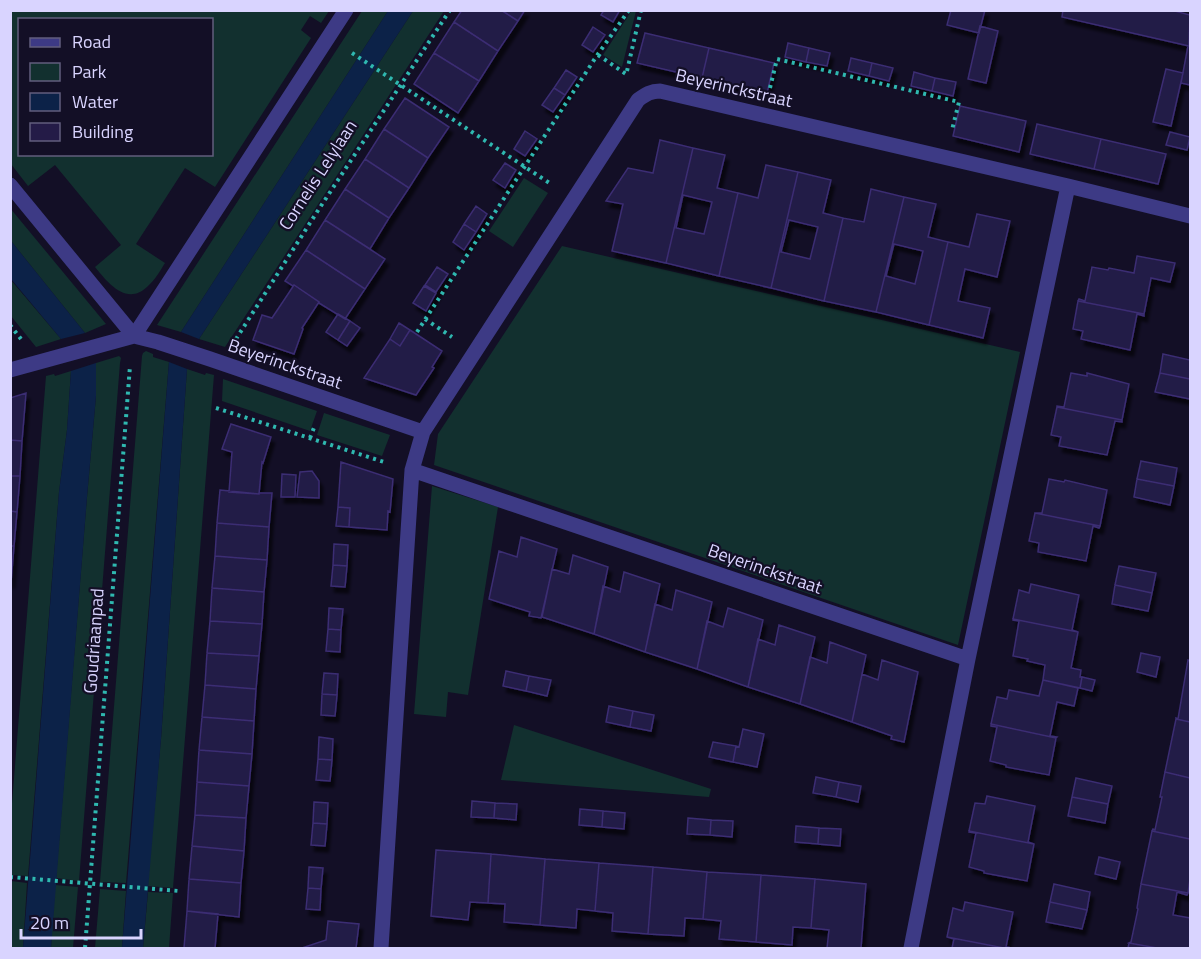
<svg xmlns="http://www.w3.org/2000/svg" width="1201" height="959" font-family="'Titillium Web',sans-serif">
  <defs>
    <filter id="shadow"><feDropShadow dx="3.5" dy="6" stdDeviation="1.5" flood-color="#0009"/></filter>
  </defs>
  <rect width="100%" height="100%" fill="#130f26"/>
  <path fill="#12302f" fill-rule="evenodd" d="M632 10 636 11 622 67 603 55Z
    M10 11 11 10 329 11 321 23 310 16 301 30 311 38 215 187 185 168 136 244 165 263C160 271 155 280 148 286 127 307 108 283 95 267L121 245 55 165 28 186 11 164ZM20 20H212V154H20Z
    M362 11H388L181 332 157 325Z
    M413 11H444L225 347 199 339Z
    M524 178 548 193 513 247 489 231Z
    M10 208 106 324 85 333 11 241Z
    M562 246 1020 352 958 645 434 465 438 434Z
    M10 279 61 339 36 347 11 316Z
    M146 351 153 354V357L169 362 126 883 100 882 142 356 143 353Z
    M119 356 121 358 120 363 79 881 56 878 87 497 96 396V363Z
    M187 369 205 375 206 373 214 375 173 888 147 886 161 739Z
    M71 371 67 430 59 492 28 876 11 875V816L46 376 54 374 55 376Z
    M223 379 317 411 310 431 222 401Z
    M324 413 390 435 382 456 317 435Z
    M432 486 498 507 468 695 448 692 446 717 414 714Z
    M514 725 711 789 709 797 501 780Z
    M11 881 27 883 23 948H11Z
    M55 885 78 887 73 948H51Z
    M100 889 126 891 122 948H95Z
    M148 892 173 893 169 948H143Z"/>
  <path fill="#0c2248" d="M388 11H413L199 339 181 332Z
    M10 241H11L85 333 61 339 11 279Z
    M169 362 187 369 161 739 143 948H122Z
    M96 363V396L87 497 51 948H23L59 492 67 430 71 371Z"/>
  <path fill="#241b47" stroke="#3b2d73" stroke-width="1.5" fill-rule="evenodd" filter="url(#shadow)" d="M462 10H501L518 21 498 51 454 22Z
    M501 10H525L518 21Z
    M604 10H620L613 22 601 15Z
    M951 10H985L979 33 947 25Z
    M1063 10H1171L1190 15 1189 46 1062 17Z
    M454 22 498 51 479 81 434 53Z
    M980 26 998 31 986 83 968 79Z
    M593 27 605 35 593 52 582 45Z
    M645 33 709 48 702 78 637 63Z
    M1190 42V85L1181 83 1188 46H1189Z
    M788 43 809 48 806 62 785 57Z
    M709 48 774 63 767 93 702 78Z
    M809 48 830 53 827 66 806 62Z
    M434 53 479 81 458 113 414 84Z
    M851 58 872 63 869 76 848 71Z
    M872 63 893 68 889 81 869 76Z
    M1166 69 1183 73 1171 126 1153 122Z
    M566 70 577 77 565 95 554 88Z
    M914 72 935 78 932 91 911 86Z
    M935 78 956 82 953 96 932 91Z
    M554 88 565 95 553 112 542 105Z
    M405 98 449 127 428 158 384 129Z
    M960 106 1026 121 1019 152 953 136Z
    M1037 124 1101 139 1094 169 1030 154Z
    M384 129 428 158 409 188 365 159Z
    M525 131 537 139 525 156 514 149Z
    M1170 132 1190 137 1187 150 1166 145Z
    M1101 139 1166 154 1158 184 1094 169Z
    M660 140 693 148 666 263 612 251 623 204 606 201 628 168 653 173Z
    M693 148 725 155 717 188 738 193 719 276 666 263ZM683 195 712 202 704 234 676 228Z
    M365 159 409 188 389 218 345 189Z
    M505 163 516 170 505 188 493 180Z
    M766 165 798 172 771 288 719 276 738 193 758 198Z
    M798 172 831 180 823 213 843 218 824 301 771 288ZM789 220 818 227 810 259 781 252Z
    M345 189 389 218 370 249 325 220Z
    M871 189 904 197 876 312 824 301 843 218 864 222Z
    M904 197 936 204 928 237 948 242 929 325 876 312ZM894 244 923 251 915 284 886 276Z
    M476 206 487 214 476 232 464 224Z
    M977 214 1010 221 997 277 965 269 958 301 990 308 983 338 929 325 948 242 969 247Z
    M325 220 385 259 365 289 306 250Z
    M464 224 476 232 464 250 453 242Z
    M306 250 365 289 345 319 319 303V302L294 285 293 286 285 281Z
    M1137 256 1175 263 1170 282 1151 278 1144 314 1078 301 1079 299 1085 301 1092 267 1108 270 1109 268 1134 273Z
    M437 267 448 274 436 292 425 285Z
    M294 285 319 302 302 328 303 329 294 354 253 340 262 315 272 318Z
    M424 286 436 293 426 311 413 303Z
    M1078 301 1144 314V316L1137 314 1130 350 1081 339 1083 331 1073 329Z
    M338 314 350 321 338 340 326 332Z
    M350 321 360 328 347 346 338 340Z
    M399 323 410 330 400 346 390 339Z
    M410 330 442 351 432 367 434 368 416 395 364 378 390 339 400 346Z
    M1163 354 1190 360V379L1160 373Z
    M1071 373 1087 376V373L1129 384 1122 420 1057 407V406L1064 407Z
    M1160 373 1190 379V399L1155 392Z
    M26 393 22 441 10 440V398Z
    M1057 407 1122 420V422L1115 421 1107 455 1059 446 1061 437 1051 435Z
    M231 424 271 437 263 463 262 462 259 494 229 492 232 452 222 449Z
    M10 440 22 441 20 476H10Z
    M1141 461 1177 468 1174 486 1137 479Z
    M341 462 393 479 390 512 388 511 387 530 349 527 350 508 338 507Z
    M312 471 319 481V498L297 497 300 472Z
    M282 474 296 475 295 497H281Z
    M10 476H20L17 512 10 511Z
    M1049 479 1064 482 1065 480 1107 490 1100 526 1035 513H1042Z
    M1137 479 1174 486 1170 505 1134 497Z
    M220 490 259 494V493H272L269 527 217 523Z
    M338 507 350 508 349 527 336 526Z
    M10 511 17 512 14 546H10Z
    M1035 513 1100 526 1099 528 1093 526 1086 561 1038 552 1039 543 1029 541Z
    M217 523 269 527 267 560 215 556Z
    M521 537 557 549 541 618 529 616 530 612 489 599 499 551 517 557Z
    M334 544 348 545 347 566 333 565Z
    M10 546H14L11 582H10Z
    M573 555 608 567 594 634 542 617 552 569 569 574Z
    M215 556 267 560 264 592 212 588Z
    M333 565 347 566 345 587 331 586Z
    M1119 566 1156 573 1152 593 1115 585Z
    M624 572 660 584 645 652 594 634 603 586 620 592Z
    M1031 584 1079 595 1072 630 1078 632 1013 619 1019 590 1029 593Z
    M1115 585 1152 593 1148 611 1112 604Z
    M212 588 264 592 262 624 210 621Z
    M676 590 712 602 697 669 645 652 655 604 672 610Z
    M329 608 343 609 341 630 328 629Z
    M728 608 763 620 748 687 697 669 707 621 723 627Z
    M1013 619 1078 632 1071 668 1081 670 1080 677H1082L1080 688 1043 680 1045 665 1027 661 1028 659 1013 656 1019 621 1013 620Z
    M210 621 262 624 259 656 207 653Z
    M779 625 815 637 800 704 748 687 758 639 775 645Z
    M328 629 341 630 340 652 326 651Z
    M830 642 866 655 852 722 800 704 810 657 827 663Z
    M207 653 259 656 256 689 205 685Z
    M1141 653 1160 657 1156 677 1137 672Z
    M882 660 918 672 904 742 891 739 892 736 852 722 862 674 878 680Z
    M1188 660 1190 661V722L1176 719V718L1178 719Z
    M506 671 529 676 526 691 503 686Z
    M324 673 338 674 337 695 322 694Z
    M529 676 551 680 547 696 526 691Z
    M1082 677 1095 680 1092 691 1080 688Z
    M1043 680 1078 688 1074 706 1057 702 1050 736 1057 737 1056 738 991 724 997 697 1007 699 1009 690 1039 696Z
    M205 685 256 689 254 721 202 717Z
    M322 694 337 695 335 716 321 715Z
    M609 706 633 711 630 727 606 722Z
    M633 711 654 715 651 731 630 727Z
    M202 717 254 721 252 754 199 750Z
    M1176 719 1190 722V778L1165 772Z
    M991 724 1056 738 1049 775 1006 767V765L990 761 997 727 991 726Z
    M743 729 764 734 757 767 733 762 736 746 739 747Z
    M319 737 333 739 332 760 318 759Z
    M713 742 736 746 733 762 709 757Z
    M199 750 252 754 249 786 197 782Z
    M318 759 332 760 330 781 316 780Z
    M1165 772 1190 778V839L1152 831 1153 829 1155 830 1162 797H1160Z
    M816 777 839 782 836 797 813 793Z
    M1076 778 1112 786 1108 804 1072 797Z
    M197 782 249 786 246 818 195 815Z
    M839 782 861 786 858 802 836 797Z
    M987 796 1035 806 1028 842 1034 844 969 831 975 803 985 804Z
    M1072 797 1108 804 1105 823 1068 816Z
    M472 801 495 803 494 818 471 817Z
    M314 802 328 803 327 824 313 823Z
    M495 803 517 804 516 820 494 818Z
    M580 809 603 811 602 827 579 825Z
    M603 811 625 813 624 829 602 827Z
    M195 815 246 818 244 851 192 846Z
    M688 818 711 820 710 835 687 834Z
    M711 820 733 821 732 837 710 835Z
    M313 823 327 824 325 846 311 845Z
    M796 826 819 828 818 844 795 842Z
    M819 828 841 829 840 846 818 844Z
    M969 831 1034 844 1027 881 984 873V871L969 867 976 833 969 832Z
    M1152 831 1190 839V879L1188 893 1141 884Z
    M192 846 244 851 241 883 189 879Z
    M436 850 491 854 488 903 470 902 468 920 431 916Z
    M491 854 545 859 540 925 504 922 505 904 488 903Z
    M1099 857 1120 862 1116 879 1095 874Z
    M545 859 599 863 595 911 577 909 576 928 540 925Z
    M599 863 653 867 648 934 612 931 613 913 595 911Z
    M309 867 323 868 321 889 308 888Z
    M653 867 707 872 703 919 685 918 684 936 648 934Z
    M707 872 761 875 756 942 719 939 721 921 703 919Z
    M761 875 815 879 811 928 793 927 792 945 756 942Z
    M189 879 241 883 239 917 187 911Z
    M815 879 866 884 861 948H827L829 930 811 928Z
    M1054 884 1090 892 1087 910 1050 902Z
    M1141 884 1188 893 1187 895 1177 892 1173 915 1190 918V948H1157L1129 943 1131 942 1138 909 1137 908Z
    M308 888 321 889 320 910 306 909Z
    M965 902 1013 912 1006 947 1012 948H1004L947 937 953 908 963 911Z
    M1050 902 1087 910 1082 929 1046 922Z
    M187 911 218 914 215 948H184Z
    M328 921 359 924 356 948H302L326 940Z
    M947 937 1004 948H952L954 939Z
    M1129 943 1157 948H1128Z"/>
  <g fill="none" stroke-linecap="round" stroke-linejoin="round">
    <path stroke="#2fb8b0" stroke-width="4" stroke-dasharray="3 4.5" stroke-linecap="butt" d="M352 53 551 184
      M598 55 626 74
      M627 71 641 10
      M770 88 777 59 959 102 952 130
      M425 319 452 337
      M10 325 21 339
      M417 332 596 57 629 10
      M236 339 317 212 450 10
      M216 408 384 462
      M310 438 315 425
      M10 877 179 891
      M85 948 130 366"/>
    <path stroke="#3d3a85" stroke-width="15" d="M10 185 134 336
      M1068 186 1190 216
      M134 336 158 342 210 359 423 432
      M10 370 134 336 346 10
      M412 470 968 659
      M381 948 412 470 423 432 638 100C646 94 651 91 660 91L1068 186 968 659 911 948"/>
  </g>
  <g text-anchor="middle" stroke-width="4.5" stroke-linejoin="round" paint-order="stroke">
    <g font-size="18" fill="#d9d4ff" stroke="#130f26">
      <text transform="translate(734 88) rotate(13)" y="6">Beyerinckstraat</text>
      <text transform="translate(318 175) rotate(-57)" y="6">Cornelis Lelylaan</text>
      <text transform="translate(285 364) rotate(19)" y="6">Beyerinckstraat</text>
      <text transform="translate(765 569) rotate(19)" y="6">Beyerinckstraat</text>
      <text transform="translate(94 641) rotate(-86)" y="6">Goudriaanpad</text>
    </g>
  </g>
  <rect width="1201" height="959" fill="none" stroke="#d9d4ff" stroke-width="24"/>
  <rect x="18" y="18" width="195" height="138" fill="#130f26" stroke="#625e7d" stroke-width="1.5"/>
  <rect x="30" y="38" width="30" height="9" fill="#3d3a85" stroke="#625e7d" stroke-width="1.5"/>
  <text x="72" y="48" font-size="18" fill="#d9d4ff">Road</text>
  <rect x="30" y="63" width="30" height="18" fill="#12302f" stroke="#625e7d" stroke-width="1.5"/>
  <text x="72" y="78" font-size="18" fill="#d9d4ff">Park</text>
  <rect x="30" y="93" width="30" height="18" fill="#0c2248" stroke="#625e7d" stroke-width="1.5"/>
  <text x="72" y="108" font-size="18" fill="#d9d4ff">Water</text>
  <rect x="30" y="123" width="30" height="18" fill="#241b47" stroke="#625e7d" stroke-width="1.5"/>
  <text x="72" y="138" font-size="18" fill="#d9d4ff">Building</text>
  <path d="M21 929v9h120v-9" fill="none" stroke="#d9d4ff" stroke-width="3"/>
  <text x="30" y="929" font-size="18" fill="#d9d4ff" stroke="#130f26" stroke-width="4.5" paint-order="stroke">20 m</text>
</svg>
